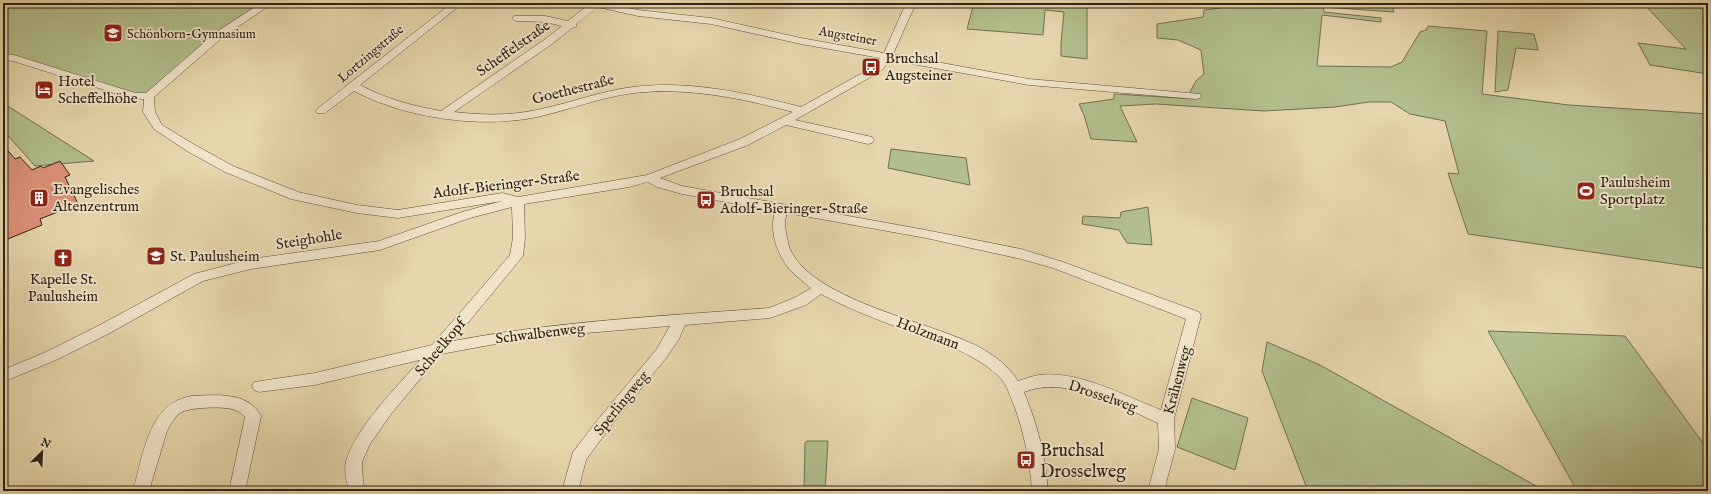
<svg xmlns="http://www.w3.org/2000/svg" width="1711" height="494" font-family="'IM FELL English',serif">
  <rect width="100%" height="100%" fill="#e6d6ab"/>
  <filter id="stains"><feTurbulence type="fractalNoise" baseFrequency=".005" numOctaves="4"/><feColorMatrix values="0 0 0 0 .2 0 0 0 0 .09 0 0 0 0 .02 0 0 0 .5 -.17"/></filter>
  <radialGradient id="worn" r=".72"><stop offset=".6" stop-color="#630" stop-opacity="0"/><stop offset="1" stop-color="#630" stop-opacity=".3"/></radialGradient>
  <path fill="#b2be8b" stroke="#707051" d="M3 3H266L145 94H134L3 56Z
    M974 3H1087V59L1061 56V43L1064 12 1045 10 1043 35 967 29Z
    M1222 3H1419V7L1392 5 1394 12 1323 7 1324 12 1381 18V22L1322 15 1317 66 1391 67 1402 62 1420 32 1426 30 1428 26 1487 31 1482 94 1569 105 1708 114V269L1468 234 1448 173 1459 174 1445 121 1410 114 1391 102H1369L1335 107 1264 111 1156 104 1120 106 1137 142 1091 139 1084 115 1079 104 1114 99V94L1195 99 1190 92 1196 81 1204 74 1201 50 1178 40 1157 38V24L1203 17 1204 10 1220 8Z
    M1643 3 1708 4V74L1650 65 1638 43 1686 49Z
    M1498 31 1534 34 1538 50 1516 48 1508 90 1495 92Z
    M3 103 94 161 35 166 3 130Z
    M891 149 966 158 970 185 888 168Z
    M1148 207 1152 245 1127 243 1119 230 1082 224 1083 216 1120 218 1121 212Z
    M1488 331 1625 336 1708 450V491H1577Z
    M1267 342 1320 365 1545 491H1308L1262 371Z
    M1192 398 1248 418 1235 470 1177 447Z
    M807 441H828L825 491H804L805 443Z"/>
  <path fill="#dc9279" stroke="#2f2217" d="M3 145 15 159 20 157 32 170 41 166 43 168 60 161 70 175 65 177 78 204 40 219 42 225 3 241Z"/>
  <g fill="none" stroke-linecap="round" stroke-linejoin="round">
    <g stroke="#5d4f3c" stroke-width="1">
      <path id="street" d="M261 3H273L223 37 154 97 155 112 162 125 195 145 233 166 298 192 357 205 398 210 502 193 518 197 647 175 740 139 793 112C741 98 687 87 634 93 601 97 569 110 537 117 480 129 405 118 354 91L325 113H317L315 111 317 109 452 3H463L360 85C386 99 413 106 441 111L544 40 562 26 545 22 517 21 514 20 512 18 514 16H545L568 21 588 5 586 3H605L638 10 711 18 801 38 884 53 906 3H916L893 54 1029 79 1200 94 1201 96 1200 98 1196 99 1029 85 890 60 881 71 795 120 872 137 874 140 872 143 868 144 786 125 748 145 660 178 682 186 926 230 1021 249 1063 262 1199 312 1201 316 1174 419 1175 449 1164 491H1148L1159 449 1158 423C1120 406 1066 375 1024 392 1038 427 1045 453 1048 491H1032C1030 461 1024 433 1014 405 1010 397 1008 387 1002 380 979 354 940 343 908 331 878 320 849 309 821 294L806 305 770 318 685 325 679 339 666 358 610 427 586 460 578 491H562L573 452 600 417 656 350 670 326 562 335 501 343 441 354 391 414 370 444 362 462 363 483 367 491H350C346 483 344 470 346 461 356 427 397 387 420 360L315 385 259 392 254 390 252 386 254 382 315 373 432 345 510 255 513 238 512 207 470 218 380 250 251 269 203 281 108 334 56 360 3 382V370L46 352 98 326 194 274 251 259 379 241 462 212 502 201 398 218 357 213 291 199 225 172 187 151 154 129 143 112 144 99 130 98 13 61 3 60V54L14 55 135 93H146L215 33ZM598 7 638 16 711 24 801 44 880 58 873 67 801 107C746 93 690 80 633 87 600 91 568 104 536 110 509 116 481 115 454 112L552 44 572 28 576 27V24ZM648 182 657 187 682 194 775 211C769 232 777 255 791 271 797 277 804 282 811 288L796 297 769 308C663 316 557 321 453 341L523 256 525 238 524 204 629 187ZM787 213 926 238 1021 259 1053 268 1186 319 1161 410C1125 396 1078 370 1039 375 1032 376 1025 379 1018 381 1007 363 986 349 966 341 920 320 812 298 790 249 788 245 788 240 787 237 785 228 784 222 787 213Z
        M192 396C215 395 248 391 261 416L245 491H229L245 417C242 414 239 411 235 410 225 406 189 407 180 413 174 418 170 425 167 431L149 491H133C143 457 148 402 192 396Z"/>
    </g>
    <use href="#street" fill="#efe4c8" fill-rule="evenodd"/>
  </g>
  <defs>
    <g id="school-square" transform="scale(1)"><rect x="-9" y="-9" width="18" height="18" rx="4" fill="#8f2418" stroke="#efe4c8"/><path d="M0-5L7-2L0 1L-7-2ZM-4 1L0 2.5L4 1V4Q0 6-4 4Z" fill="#fff"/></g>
    <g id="bus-square" transform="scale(1)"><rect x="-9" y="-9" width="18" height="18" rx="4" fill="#8f2418" stroke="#efe4c8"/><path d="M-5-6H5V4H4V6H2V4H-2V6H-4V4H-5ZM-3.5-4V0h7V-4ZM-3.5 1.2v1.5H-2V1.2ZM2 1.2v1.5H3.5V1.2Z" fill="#fff"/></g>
    <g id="hotel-square" transform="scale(1)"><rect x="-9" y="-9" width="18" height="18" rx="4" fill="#8f2418" stroke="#efe4c8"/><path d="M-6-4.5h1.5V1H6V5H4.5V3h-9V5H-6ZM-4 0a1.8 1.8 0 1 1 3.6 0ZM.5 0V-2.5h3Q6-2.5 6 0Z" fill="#fff"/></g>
    <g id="stadium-square" transform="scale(1)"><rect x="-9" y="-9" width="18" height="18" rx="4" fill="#8f2418" stroke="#efe4c8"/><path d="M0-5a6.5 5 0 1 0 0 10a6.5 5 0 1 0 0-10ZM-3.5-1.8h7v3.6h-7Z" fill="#fff"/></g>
    <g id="building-square" transform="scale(1)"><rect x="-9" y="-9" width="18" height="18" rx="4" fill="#8f2418" stroke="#efe4c8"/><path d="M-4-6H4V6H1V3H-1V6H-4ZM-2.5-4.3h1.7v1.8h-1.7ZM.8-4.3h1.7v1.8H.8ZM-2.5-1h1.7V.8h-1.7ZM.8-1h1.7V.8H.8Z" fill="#fff"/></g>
    <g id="church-square" transform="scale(1)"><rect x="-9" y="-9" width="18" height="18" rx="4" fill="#8f2418" stroke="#efe4c8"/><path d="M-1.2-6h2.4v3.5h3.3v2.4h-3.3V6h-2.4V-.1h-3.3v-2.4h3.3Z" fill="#fff"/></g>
  </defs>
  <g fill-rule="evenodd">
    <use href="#school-square" x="113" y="33"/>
    <use href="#bus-square" x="871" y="67"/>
    <use href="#hotel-square" x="44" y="90"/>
    <use href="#stadium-square" x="1586" y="191"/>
    <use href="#building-square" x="39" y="198"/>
    <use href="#bus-square" x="706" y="200"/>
    <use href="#school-square" x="156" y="256"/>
    <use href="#church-square" x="63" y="258"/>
    <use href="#bus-square" x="1026" y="460"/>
  </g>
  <g text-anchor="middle" stroke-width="3.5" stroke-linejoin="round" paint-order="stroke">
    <g font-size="13" fill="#2f2217" stroke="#efe4c8" text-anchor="start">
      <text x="127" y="38">Schönborn-Gymnasium</text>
    </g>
    <g font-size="13" fill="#2f2217" stroke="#efe4c8">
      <text transform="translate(848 35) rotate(10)" y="5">Augsteiner</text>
      <text transform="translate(370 53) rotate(-40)" y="5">Lortzingstraße</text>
    </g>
    <g font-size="15" fill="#2f2217" stroke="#efe4c8">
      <text transform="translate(513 48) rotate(-35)" y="5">Scheffelstraße</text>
      <text transform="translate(573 89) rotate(-14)" y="5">Goethestraße</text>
      <text transform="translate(506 184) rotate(-7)" y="5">Adolf-Bieringer-Straße</text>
      <text transform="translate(309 239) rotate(-9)" y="5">Steighohle</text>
      <text transform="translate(540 333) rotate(-7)" y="5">Schwalbenweg</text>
      <text transform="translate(928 333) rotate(21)" y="5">Holzmann</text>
      <text transform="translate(440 347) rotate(-50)" y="5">Scheelkopf</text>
      <text transform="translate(1177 380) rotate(-75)" y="5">Krähenweg</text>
      <text transform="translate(1103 396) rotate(19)" y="5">Drosselweg</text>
      <text transform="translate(621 403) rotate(-51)" y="5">Sperlingweg</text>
    </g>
    <g font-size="15" fill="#2f2217" stroke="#efe4c8" text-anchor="start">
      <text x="885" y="63">Bruchsal<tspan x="885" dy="17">Augsteiner</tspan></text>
      <text x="58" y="86">Hotel<tspan x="58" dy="17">Scheffelhöhe</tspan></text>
      <text x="1600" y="187">Paulusheim<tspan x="1600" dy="17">Sportplatz</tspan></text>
      <text x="53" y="194">Evangelisches<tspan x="53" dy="17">Altenzentrum</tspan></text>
      <text x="720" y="196">Bruchsal<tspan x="720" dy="17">Adolf-Bieringer-Straße</tspan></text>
      <text x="170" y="261">St. Paulusheim</text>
      <text x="63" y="284" text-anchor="middle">Kapelle St.<tspan x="63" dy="17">Paulusheim</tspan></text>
    </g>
    <g font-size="18" fill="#2f2217" stroke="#efe4c8" text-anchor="start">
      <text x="1040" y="456">Bruchsal<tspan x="1040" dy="21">Drosselweg</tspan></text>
    </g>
  </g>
  <rect width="1711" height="494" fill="none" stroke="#e6d6ab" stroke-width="16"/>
  <rect x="4" y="4" width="1703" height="486" fill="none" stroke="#2f2217" stroke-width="2"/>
  <rect x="8" y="8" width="1695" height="478" fill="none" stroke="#2f2217"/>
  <g transform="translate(42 452) rotate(24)" stroke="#efe4c8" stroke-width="3" paint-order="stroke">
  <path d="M0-3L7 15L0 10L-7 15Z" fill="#2f2217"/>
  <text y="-6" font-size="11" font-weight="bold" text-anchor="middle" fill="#2f2217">N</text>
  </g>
  <rect width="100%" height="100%" filter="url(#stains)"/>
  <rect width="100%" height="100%" fill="url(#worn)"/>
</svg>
